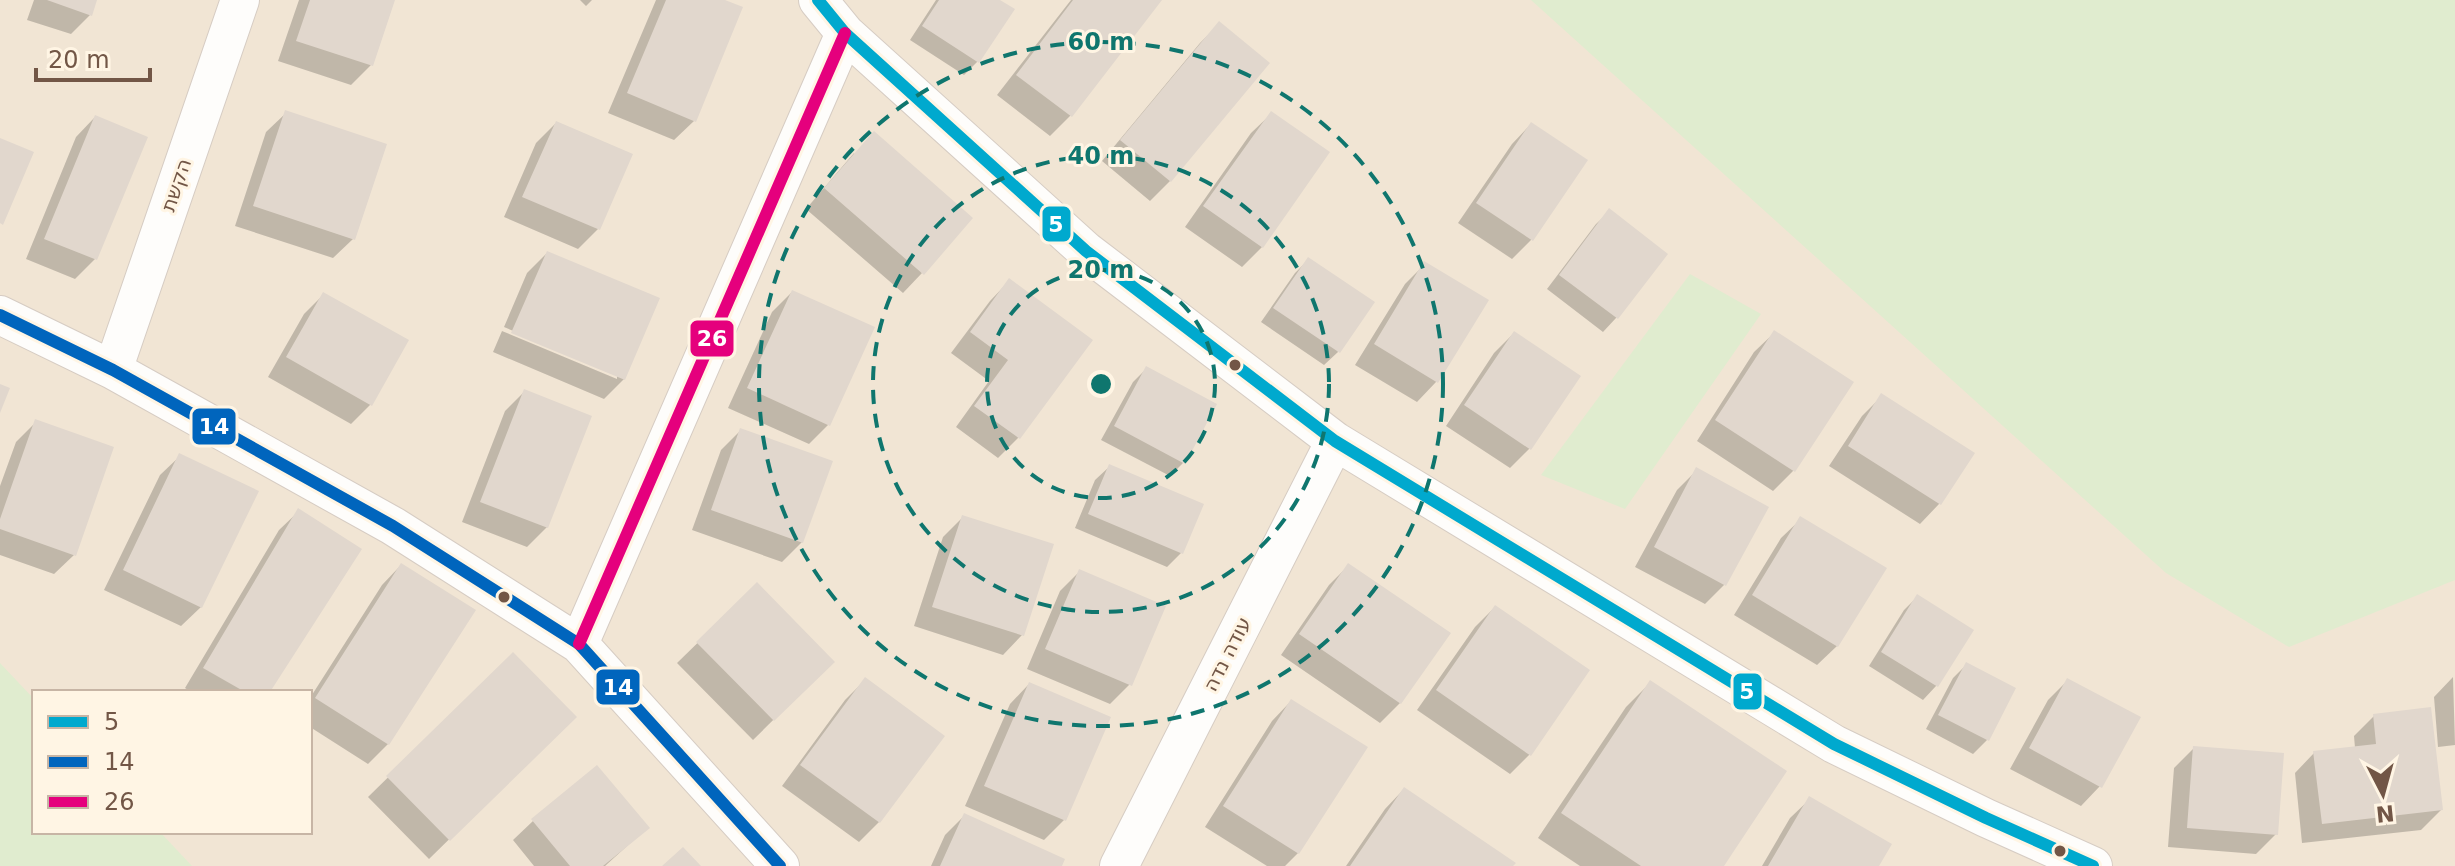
<svg xmlns="http://www.w3.org/2000/svg" width="2455" height="866" font-family="'DejaVu Sans','Noto Sans Hebrew',sans-serif">
  <rect width="100%" height="100%" fill="#f5efe5"/>
  <path fill="#f1e5d4" fill-rule="evenodd" d="M0 0H2455V866H0ZM34 692H310V832H34Z"/>
  <path fill="#e0eccf" d="M1531 0H2455V580L2289 647 2166 573Z
    M1690 274 1761 314 1625 509 1541 475Z
    M0 663 34 699V832H160L192 866H0Z"/>
  <path fill="#0003" d="M34 0H95L91 14 71 34 27 20Z
    M299 0H393L371 65 351 85 278 61Z
    M580 0H592L586 6Z
    M656 0H720L694 121 674 140 608 113Z
    M936 0H996L978 61 964 75 910 40Z
    M1071 0H1159L1070 116 1050 136 997 95Z
    M1219 24 1267 63 1170 181 1150 201 1102 161 1200 43Z
    M286 113 353 239 333 258 235 226 266 132Z
    M1271 114 1328 153 1262 247 1242 267 1185 227 1251 133Z
    M95 117 145 138 95 259 75 279 26 259 76 137Z
    M556 123 630 155 598 229 578 249 504 217 536 143Z
    M1531 124V240L1512 259 1458 223 1512 144Z
    M854 153 922 273 903 293 806 209Z
    M1610 211 1666 254 1616 318 1603 332 1547 289 1596 224Z
    M547 253 624 379 604 399 493 352 502 331 617 379V375L504 327 527 273Z
    M1308 260 1338 352 1324 365 1261 322 1295 273Z
    M1425 264 1486 301 1436 382 1417 402 1355 365 1405 284Z
    M1009 281 1090 340 1018 438 998 458 956 427 989 381 951 353 990 301Z
    M792 292 829 424 809 444 728 408 772 312Z
    M324 294 371 404 351 424 268 377 304 314Z
    M1514 333 1530 448 1510 468 1446 426 1494 353Z
    M1774 333 1851 383 1793 471 1773 491 1697 441 1754 352Z
    M1146 369 1183 463 1170 476 1101 440 1133 382Z
    M525 391 547 527 527 547 462 522 505 411Z
    M1882 396 1972 453 1939 504 1920 524 1829 466 1862 416Z
    M36 422 74 555 54 574 0 555V486L16 442Z
    M741 430 802 542 782 562 692 530 721 450Z
    M180 456 201 607 181 626 104 590 160 475Z
    M1109 467 1201 505 1181 553 1167 567 1075 528 1095 480Z
    M1697 470 1725 584 1705 604 1635 567 1677 490Z
    M299 511 267 692H191L185 688 279 530Z
    M963 517 1022 635 1003 655 914 626 943 537Z
    M1801 519 1837 646 1817 665 1734 615 1781 538Z
    M401 565 388 744 368 764 310 727V698L382 585Z
    M1348 566 1400 703 1380 723 1281 655 1329 585Z
    M1080 571 1130 684 1110 704 1027 669 1060 591Z
    M757 585 832 662 753 740 677 663Z
    M1917 597 1971 630 1936 686 1923 700 1869 666 1904 610Z
    M1495 607 1530 754 1510 774 1417 710 1475 627Z
    M513 655 574 717 429 859 368 797Z
    M1966 665 1987 740 1973 754 1926 729 1953 678Z
    M2453 677 2455 745 2438 747 2434 697Z
    M865 680 942 736 879 822 859 842 782 786 845 700Z
    M2068 680 2100 786 2081 806 2010 769 2048 700Z
    M1650 683 1722 866H1580L1538 838 1626 707Z
    M1029 684 1064 820 1044 840 965 806 1010 704Z
    M1291 701 1298 853 1285 866H1267L1205 827 1272 721Z
    M2374 716 2441 810 2421 830 2302 843 2295 773 2314 753 2355 748 2354 736Z
    M2194 748 2276 834 2256 854 2168 847 2174 768Z
    M1404 789 1511 866H1346L1385 809Z
    M1810 799 1876 866H1762L1790 818Z
    M965 815 1060 866H931L945 835Z
    M533 821 647 828 605 866H534L513 840Z"/>
  <path fill="#e1d7cd" d="M47 0H97L92 16Z
    M310 0H395L373 66 296 41Z
    M666 0H725L743 7 696 122 627 93Z
    M939 0H1000L1015 9 979 63 922 26Z
    M1073 0H1162L1072 117 1016 75Z
    M1219 21 1270 63 1171 182 1120 140Z
    M285 110 387 144 355 240 253 206Z
    M1271 111 1330 152 1263 248 1203 206Z
    M95 115 148 137 97 260 44 239Z
    M556 121 633 154 600 230 522 197Z
    M1531 122 1588 160 1533 241 1476 203Z
    M874 131 973 218 924 275 824 188Z
    M0 138 34 152 3 225 0 223Z
    M1609 208 1668 254 1618 319 1559 275Z
    M547 251 660 298 625 380 511 333Z
    M1308 257 1375 302 1340 353 1273 308Z
    M1424 261 1489 300 1438 383 1374 344Z
    M1009 278 1093 340 1020 439 974 406 1008 360 970 332Z
    M792 290 875 327 830 426 747 388Z
    M323 292 409 340 372 406 286 357Z
    M1774 330 1854 382 1795 472 1715 420Z
    M1514 331 1581 376 1531 450 1464 405Z
    M1146 366 1217 404 1185 464 1114 426Z
    M0 384 10 388 0 413Z
    M524 389 592 416 548 528 480 502Z
    M1881 393 1975 453 1941 505 1848 446Z
    M35 419 114 447 76 556 0 529V519Z
    M740 428 833 461 803 543 711 510Z
    M179 453 259 491 202 608 123 570Z
    M1109 464 1204 504 1183 554 1088 514Z
    M1696 467 1769 507 1726 586 1654 547Z
    M298 508 362 549 270 692H245L203 668Z
    M962 515 1054 544 1024 636 932 607Z
    M1800 516 1887 568 1838 647 1752 595Z
    M401 563 476 610 389 745 315 698Z
    M1348 563 1451 633 1401 704 1299 634Z
    M1079 569 1166 606 1132 686 1045 649Z
    M757 582 835 662 774 721 696 642Z
    M1917 594 1974 630 1938 687 1881 652Z
    M1495 605 1590 670 1531 756 1436 690Z
    M513 652 577 717 450 841 386 776Z
    M1966 662 2016 688 1989 741 1938 715Z
    M865 677 945 736 880 823 800 765Z
    M2067 678 2141 717 2102 788 2029 748Z
    M1650 680 1787 771 1724 866H1641L1561 813Z
    M1029 682 1111 717 1066 821 984 786Z
    M1291 699 1368 747 1299 854 1223 806Z
    M2431 707 2443 810 2322 824 2313 751 2376 744 2373 714Z
    M2193 746 2284 753 2278 835 2187 828Z
    M597 765 650 828 603 866H570L531 819Z
    M1404 787 1516 863 1513 866H1350Z
    M1809 796 1892 844 1879 866H1768Z
    M964 813 1065 859 1062 866H940Z
    M683 847 701 866H662Z"/>
  <g fill="none" stroke-linecap="round" stroke-linejoin="round">
    <g stroke="#d6ccc3" stroke-width="40">
      <path id="minor" d="M818 0 845 33 1086 251 1335 441 1834 744 1986 818 2093 866
        M0 315 113 370 393 526 579 644 780 866
        M113 370 240 0
        M579 644 845 33
        M1119 866 1335 441"/>
    </g>
    <use href="#minor" stroke="#fefdfb" stroke-width="38"/>
    <g stroke="#fff5e4" stroke-width="18">
      <path id="bus-1" d="M818 0 845 33 1086 251 1335 441 1834 744 1986 818 2093 866"/>
    </g>
    <g stroke="#fff5e4" stroke-width="18">
      <path id="bus-2" d="M0 315 113 370 393 526 579 644 780 866"/>
    </g>
    <g stroke="#fff5e4" stroke-width="18">
      <path id="bus-3" d="M579 644 845 33"/>
    </g>
    <use href="#bus-1" stroke="#00a9ce" stroke-width="12"/>
    <use href="#bus-2" stroke="#0065bd" stroke-width="12"/>
    <use href="#bus-3" stroke="#e5007d" stroke-width="12"/>
  </g>
  <g fill="none" stroke="#0f766e" stroke-width="4" stroke-dasharray="14 10">
    <circle cx="1101" cy="384" r="114"/>
    <circle cx="1101" cy="384" r="228"/>
    <circle cx="1101" cy="384" r="342"/>
  </g>
  <g fill="#725646" stroke="#fff5e4" stroke-width="3">
    <circle cx="1235" cy="365" r="7"/>
    <circle cx="504" cy="597" r="7"/>
    <circle cx="2060" cy="851" r="7"/>
  </g>
  <g text-anchor="middle" stroke-width="6" stroke-linejoin="round" paint-order="stroke">
    <g font-size="20" fill="#725646" stroke="#fff5e4">
      <text transform="translate(176 185) rotate(-71)" y="7">הקשת</text>
      <text transform="translate(1227 654) rotate(-63)" y="7">עודה נדה</text>
    </g>
  </g>
  <circle cx="1101" cy="384" r="12" fill="#0f766e" stroke="#fff5e4" stroke-width="4"/>
  <g font-size="24" text-anchor="middle" font-weight="bold" fill="#0f766e" stroke="#fff5e4" stroke-width="6" stroke-linejoin="round" paint-order="stroke">
    <text x="1101" y="50">60 m</text>
    <text x="1101" y="164">40 m</text>
    <text x="1101" y="278">20 m</text>
  </g>
  <g stroke="#fff5e4" stroke-width="3">
    <rect x="1041" y="205" width="31" height="38" rx="8" fill="#00a9ce"/>
    <rect x="689" y="319" width="46" height="39" rx="8" fill="#e5007d"/>
    <rect x="191" y="407" width="46" height="39" rx="8" fill="#0065bd"/>
    <rect x="595" y="668" width="46" height="38" rx="8" fill="#0065bd"/>
    <rect x="1732" y="672" width="31" height="39" rx="8" fill="#00a9ce"/>
  </g>
  <g font-size="22" text-anchor="middle" font-weight="bold" fill="#fff">
    <text x="1056" y="232">5</text>
    <text x="712" y="346">26</text>
    <text x="214" y="434">14</text>
    <text x="618" y="695">14</text>
    <text x="1747" y="699">5</text>
  </g>
  <rect x="32" y="690" width="280" height="144" fill="#fff5e4" stroke="#c7b5a5" stroke-width="2"/>
  <rect x="48" y="716" width="40" height="12" fill="#00a9ce" stroke="#c7b5a5" stroke-width="2"/>
  <text x="104" y="730" font-size="24" fill="#725646">5</text>
  <rect x="48" y="756" width="40" height="12" fill="#0065bd" stroke="#c7b5a5" stroke-width="2"/>
  <text x="104" y="770" font-size="24" fill="#725646">14</text>
  <rect x="48" y="796" width="40" height="12" fill="#e5007d" stroke="#c7b5a5" stroke-width="2"/>
  <text x="104" y="810" font-size="24" fill="#725646">26</text>
  <g transform="translate(2383 794) rotate(174)" stroke="#fff5e4" stroke-width="6" paint-order="stroke">
  <path d="M0-6L14 30L0 20L-14 30Z" fill="#725646"/>
  <text y="-12" font-size="22" font-weight="bold" text-anchor="middle" fill="#725646">N</text>
  </g>
  <path d="M36 68v12h114v-12" fill="none" stroke="#725646" stroke-width="4"/>
  <text x="48" y="68" font-size="24" fill="#725646" stroke="#fff5e4" stroke-width="6" paint-order="stroke">20 m</text>
</svg>
